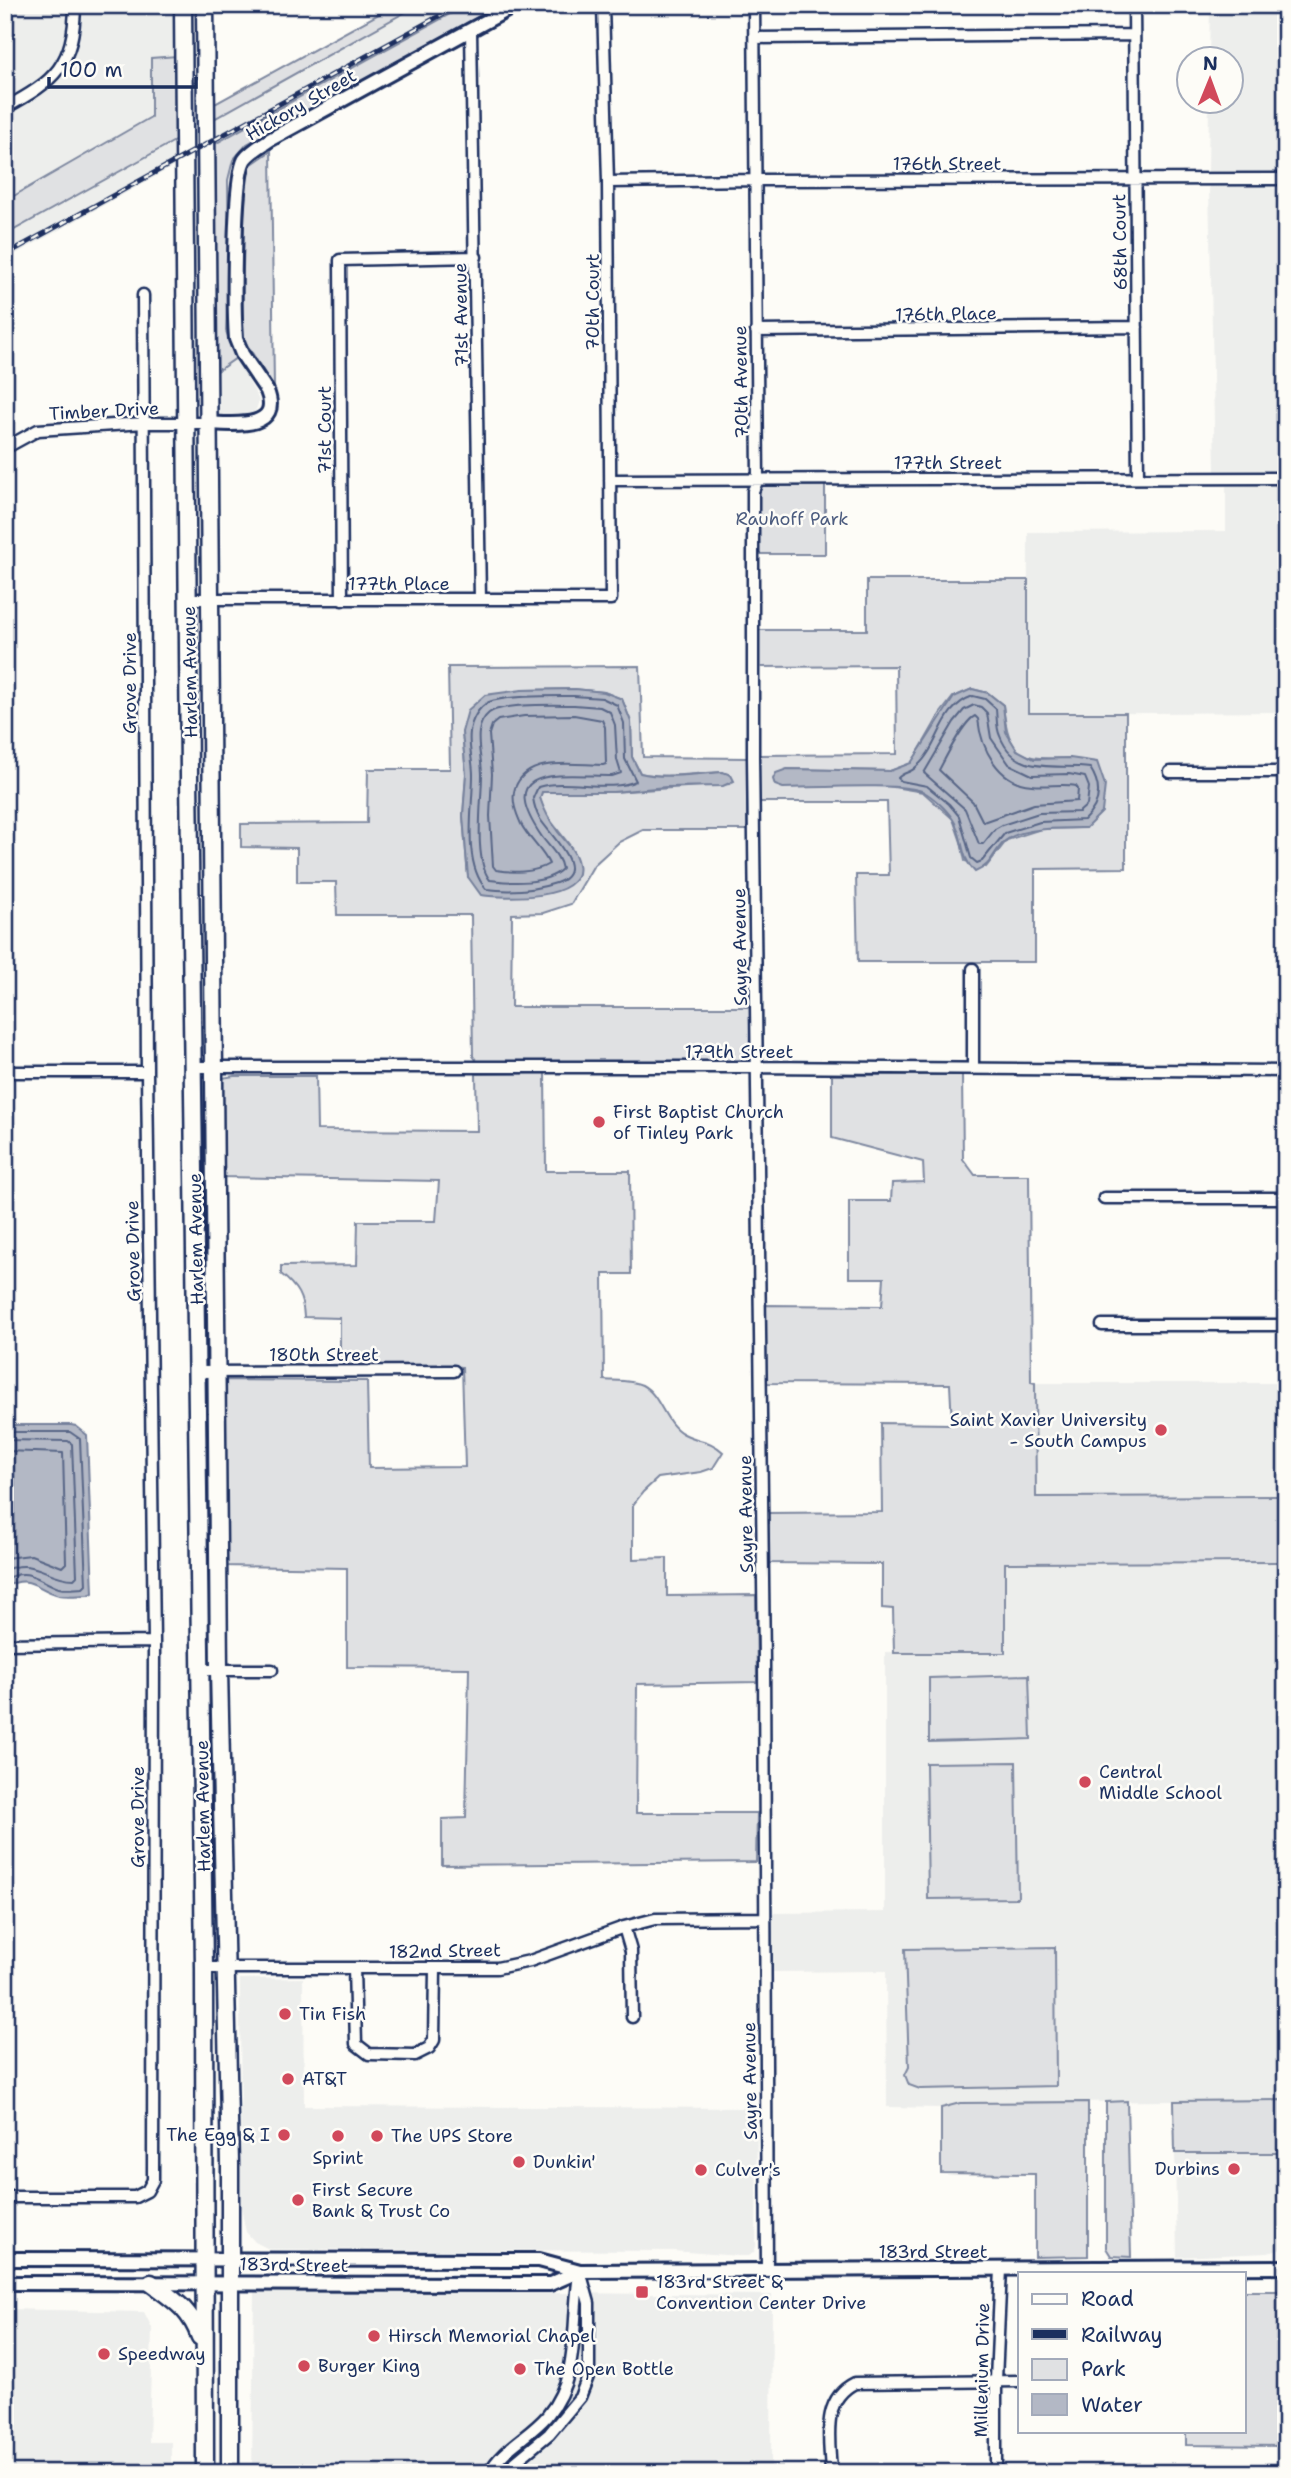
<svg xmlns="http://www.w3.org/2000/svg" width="1291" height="2478" font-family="'Shantell Sans',sans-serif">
  <rect width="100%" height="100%" fill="#fdfcf7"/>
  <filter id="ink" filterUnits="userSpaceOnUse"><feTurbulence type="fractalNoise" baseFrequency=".0143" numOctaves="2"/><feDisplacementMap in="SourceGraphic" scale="14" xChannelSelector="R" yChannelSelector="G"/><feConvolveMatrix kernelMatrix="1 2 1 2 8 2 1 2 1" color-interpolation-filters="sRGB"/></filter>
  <g filter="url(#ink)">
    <path fill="#edeeec" d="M5 5H177V56L151 58V117L5 201Z
      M418 5H465L216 143V118Z
      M1210 5H1286V170L1284 172 1208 173 1209 102H1232V60L1209 59Z
      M178 139V164L5 260V235Z
      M1209 186 1286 188 1285 471H1215Z
      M236 358 259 400 256 410 247 417 233 418 220 415 216 409 213 374Z
      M1286 484V712L1027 714 1028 532 1226 531V486Z
      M1035 1383H1286V1496L1036 1497Z
      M1286 1562V2100L960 2103 941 2108 887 2107 886 1971 768 1972 767 1913 885 1912V1652L1005 1653 1004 1563Z
      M303 1978 304 2106 757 2108 756 2246 754 2252 749 2256H739L673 2251 269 2249 255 2242 246 2232 241 2207 240 1979Z
      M1175 2153H1286V2248L1268 2253 1177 2257Z
      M254 2287 557 2293 772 2295 771 2473H252Z
      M5 2309 144 2312 152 2328 149 2442H171V2473H5Z"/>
    <path fill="#e0e1e3" stroke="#7e88a0" stroke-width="2" fill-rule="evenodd" d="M395 5H418L212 120 211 106Z
      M466 5H500L247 144 233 160 228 180 229 261 226 331 236 358 213 374 211 146Z
      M177 56 178 139 5 235V201L151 117V58Z
      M271 151 274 388 244 340 242 312 245 180 249 166Z
      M765 484H825V554H759V489Z
      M867 580H1028V713H1126V868L1035 869V962H858L856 875H889L887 802H758V755L897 754 896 666 758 667V630H867ZM972 689 988 693 1003 705C1009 758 1020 760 1070 758L1086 828 1041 829 1007 840 986 867 965 861 961 842 953 819 923 792 787 769 890 771 912 763 940 714 953 697Z
      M640 666 643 757 747 758V830H643L619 842 594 865 571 904 543 913 512 914 511 1007H751L749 1063 477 1061 473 1056 471 915H337L336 882H297V848L241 847V824L367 823 368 769H450L448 667ZM574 689 604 692 622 699 631 722 632 757 640 773C666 779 696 773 723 772L729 784 613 792H542L540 798 544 812 571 847 468 877 463 816 466 774 462 732 522 690Z
      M545 1073 546 1171H630L631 1274H603L604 1380C615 1381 632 1380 642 1385 662 1396 663 1423 684 1434 699 1442 709 1439 723 1452L713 1468 701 1472 658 1478 643 1492 633 1505V1559L667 1558V1596L756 1595 757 1682 637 1684 636 1813H757L756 1862 442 1865V1819L466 1818 469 1668 347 1667V1568L224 1566 222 1380 367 1381 369 1468 465 1467 462 1367H340V1318L304 1317C303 1297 297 1287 281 1274V1266L357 1265 358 1221H436L439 1181 221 1177 222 1078 234 1076H316L317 1130 477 1131 476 1074Z
      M832 1075H962L963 1159 975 1175H1029L1031 1382 1035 1383 1036 1497 1286 1496V1562L1005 1563V1653H894L893 1609 882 1608V1564L769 1563 768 1513 882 1512 881 1423 952 1424 950 1384 764 1383 765 1305 882 1306 884 1278H849V1201H891L892 1183 924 1182 923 1162 832 1138Z
      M1029 1675 1031 1739 929 1742V1678Z
      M1016 1762 1018 1898 928 1899 926 1763Z
      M1055 1947 1056 2086 920 2089 909 2085 905 2075 909 2067 905 1949Z
      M1286 2100V2153H1175L1174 2101Z
      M1127 2101 1131 2257 1111 2256 1106 2248V2102Z
      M1088 2102V2256L1035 2257V2174L941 2173V2108L960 2103Z
      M1244 2291H1286V2446L1186 2445V2431H1244Z"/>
    <path fill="#b3b8c5" stroke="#76819c" stroke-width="2" d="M575 689 604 692 622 699 631 722 632 757 640 773C664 779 697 774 723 772L731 775 734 781 723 786 666 787 613 792H542L540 798C544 810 550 821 558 832 565 841 576 851 578 864 586 902 503 898 481 895L468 877 463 816 466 774 462 732 468 710 485 695 522 690Z
      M972 689 988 693 1003 705 1006 732 1017 750 1034 759 1070 758 1097 762 1105 785 1102 812 1086 828C1066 828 1021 827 1005 841 992 853 993 865 975 872 958 854 965 836 952 818 946 809 933 797 924 792 904 782 811 788 783 788L775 785 773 779 776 773 787 769 890 771 911 763 954 697Z
      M5 1425H71L76 1426 87 1435 93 1593 89 1595C80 1595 68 1597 59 1595 36 1590 32 1573 5 1587Z"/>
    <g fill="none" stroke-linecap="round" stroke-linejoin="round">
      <path stroke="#586687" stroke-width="2" d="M574 696 602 698 617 705 624 723 625 759 636 781C609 793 567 778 538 787L533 798C534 805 536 812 540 819 551 836 591 872 556 883 532 891 510 892 486 889 462 862 473 808 473 775 473 761 468 746 470 732 471 721 478 707 489 702 505 695 555 696 574 696Z
        M973 696 985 699 996 709C997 717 996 728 1000 736 1016 777 1056 763 1090 768 1103 788 1100 805 1084 820L1040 822 1005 833 982 861 977 863 971 858 959 816 949 804 927 786 901 781 898 778C903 772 911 773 916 767 941 746 939 708 973 696Z
        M574 705 600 707 610 712 615 725 617 760 621 773 612 776C563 776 491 763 542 837 550 848 560 856 562 869 546 885 511 883 490 880 473 860 482 801 482 775 482 761 477 745 479 732 480 724 483 718 489 713 501 703 556 705 574 705Z
        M974 705 981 707 987 713 991 738 1009 764 1032 775 1069 774 1085 777 1089 787 1087 805 1079 812 1039 813 1002 825 995 829 983 844H979L965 809 924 773 954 722 964 710Z
        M574 715 602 720 605 727 606 764 603 765C575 765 527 755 515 788 511 800 516 813 521 824 528 838 543 850 549 864 534 873 512 873 496 870L493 866 490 816 492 774 489 734 492 725 498 720 524 716Z
        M975 716 978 719C981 748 998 783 1032 785 1047 787 1062 783 1076 786L1078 789 1077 801 1034 804 983 822 973 802 939 770C946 757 963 722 975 716Z
        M5 1432H70L80 1439 86 1585 83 1588C76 1588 66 1590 59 1588 38 1581 30 1566 5 1579
        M5 1440 68 1441 72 1444 77 1576 74 1579C47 1579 35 1557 5 1570
        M5 1451 63 1453 66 1563 62 1567 31 1555 5 1558"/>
      <g stroke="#1b2f5e" stroke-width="15">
        <path id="minor" d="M754 5 758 479 753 491V757L764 1661 767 2270
          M1134 5 1138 478
          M471 30 480 599
          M755 38 1134 35
          M5 108C55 81 74 65 75 5
          M608 182 754 180 1286 179
          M756 331 1137 327
          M5 448 38 430 144 423H208
          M610 480 1286 478
          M187 599H611L608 182 603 5
          M342 600 340 260 476 257
          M1170 772H1286
          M973 969V1069
          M192 1067H757L1286 1071
          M5 1072H147
          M1104 1198H1286
          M1102 1325H1286
          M195 1372 454 1371
          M5 1644 154 1642
          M201 1670H272
          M624 1927 631 1951 632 2017
          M204 1968H497L530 1961 624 1927 655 1919 764 1918
          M354 1968 356 2044 369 2054 415 2055 429 2048 434 2040 435 1969
          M5 2197H135L147 2191 153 2180 154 1642 147 1072 143 295
          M489 2473C502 2448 529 2437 547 2416 581 2375 571 2324 579 2275
          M502 2473 549 2434 580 2397 589 2374V2303L580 2271
          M831 2473C830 2441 820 2400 855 2383L1020 2381
          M996 2473V2380L1001 2269"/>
      </g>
      <g stroke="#1b2f5e" stroke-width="18">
        <path id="tertiary" d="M208 423C230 424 283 431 267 391L242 354 236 339C234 312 233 176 245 159 251 151 262 145 271 139L516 5
          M5 2259 539 2260 580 2271 1286 2267
          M5 2283 550 2284 580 2271"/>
      </g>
      <g stroke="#1b2f5e" stroke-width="21">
        <path id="primary" d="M183 5 189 775 204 1968 205 2473
          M205 5 219 1670 230 2164V2473
          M151 2283C174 2300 190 2309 200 2337"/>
      </g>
      <use href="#minor" stroke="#fdfcf7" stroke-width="10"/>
      <use href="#tertiary" stroke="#fdfcf7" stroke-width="12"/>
      <use href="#primary" stroke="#fdfcf7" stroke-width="16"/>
      <g stroke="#1b2f5e" stroke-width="5">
        <path id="rail" d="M5 255 459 5"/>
      </g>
      <use href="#rail" stroke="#fdfcf7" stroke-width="2.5" stroke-dasharray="8" stroke-linecap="butt"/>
    </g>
  </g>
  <g fill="#d1495b" stroke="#fdfcf7" stroke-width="2.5">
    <circle cx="599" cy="1122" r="7"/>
    <circle cx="1161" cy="1430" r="7"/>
    <circle cx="1085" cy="1782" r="7"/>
    <circle cx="285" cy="2014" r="7"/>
    <circle cx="288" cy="2079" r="7"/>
    <circle cx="284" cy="2135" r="7"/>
    <circle cx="338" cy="2136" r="7"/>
    <circle cx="377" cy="2136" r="7"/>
    <circle cx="519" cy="2162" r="7"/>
    <circle cx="1234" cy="2169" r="7"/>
    <circle cx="701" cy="2170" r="7"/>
    <circle cx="298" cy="2200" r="7"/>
    <rect x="635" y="2285" width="14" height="14" rx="3.5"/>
    <circle cx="374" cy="2336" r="7"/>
    <circle cx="104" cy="2354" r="7"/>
    <circle cx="304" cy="2366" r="7"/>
    <circle cx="520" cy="2369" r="7"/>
  </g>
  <g text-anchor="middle" stroke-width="5" stroke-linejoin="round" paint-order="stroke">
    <g font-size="18" fill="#1b2f5e" stroke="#fdfcf7">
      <text transform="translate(301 105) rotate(-30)" y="6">Hickory Street</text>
      <text x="947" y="170">176th Street</text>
      <text transform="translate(1120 242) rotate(-91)" y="6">68th Court</text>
      <text transform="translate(593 302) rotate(-90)" y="6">70th Court</text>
      <text transform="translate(946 314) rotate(-1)" y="6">176th Place</text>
      <text transform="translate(461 315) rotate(-91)" y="6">71st Avenue</text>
      <text transform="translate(741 382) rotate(-91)" y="6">70th Avenue</text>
      <text transform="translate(104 411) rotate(-3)" y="6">Timber Drive</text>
      <text transform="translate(325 430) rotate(-90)" y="6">71st Court</text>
      <text x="948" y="469">177th Street</text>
      <text x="399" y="590">177th Place</text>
      <text transform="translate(190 672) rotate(-91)" y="6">Harlem Avenue</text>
      <text transform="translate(130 683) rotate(-90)" y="6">Grove Drive</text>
      <text transform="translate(740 947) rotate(-91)" y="6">Sayre Avenue</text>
      <text x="739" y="1058">179th Street</text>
      <text transform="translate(196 1239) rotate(-91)" y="6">Harlem Avenue</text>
      <text transform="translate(133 1251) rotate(-91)" y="6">Grove Drive</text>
      <text x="324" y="1361">180th Street</text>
      <text transform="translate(746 1514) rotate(-91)" y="6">Sayre Avenue</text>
      <text transform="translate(203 1806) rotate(-91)" y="6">Harlem Avenue</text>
      <text transform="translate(138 1817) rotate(-90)" y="6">Grove Drive</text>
      <text transform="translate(445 1951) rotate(-1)" y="6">182nd Street</text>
      <text transform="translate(750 2081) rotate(-91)" y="6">Sayre Avenue</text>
      <text x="933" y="2258">183rd Street</text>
      <text transform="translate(294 2265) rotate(1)" y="6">183rd Street</text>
      <text transform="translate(982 2370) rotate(-89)" y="6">Millenium Drive</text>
    </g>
    <g font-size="18" fill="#4c5c7f" stroke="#fdfcf7">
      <text x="792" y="525">Rauhoff Park</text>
    </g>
    <g font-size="18" fill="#1b2f5e" stroke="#fdfcf7" text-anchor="start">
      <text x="613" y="1118">First Baptist Church<tspan x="613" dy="21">of Tinley Park</tspan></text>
      <text x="1147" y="1426" text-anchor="end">Saint Xavier University<tspan x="1147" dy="21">- South Campus</tspan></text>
      <text x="1099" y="1778">Central<tspan x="1099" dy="21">Middle School</tspan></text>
      <text x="299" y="2020">Tin Fish</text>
      <text x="302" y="2085">AT&amp;T</text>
      <text x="270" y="2141" text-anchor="end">The Egg &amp; I</text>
      <text x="391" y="2142">The UPS Store</text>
      <text x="338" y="2164" text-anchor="middle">Sprint</text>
      <text x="533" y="2168">Dunkin'</text>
      <text x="1220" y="2175" text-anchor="end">Durbins</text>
      <text x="715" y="2176">Culver's</text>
      <text x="312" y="2196">First Secure<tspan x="312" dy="21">Bank &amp; Trust Co</tspan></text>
      <text x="656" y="2288">183rd Street &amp;<tspan x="656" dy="21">Convention Center Drive</tspan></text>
      <text x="388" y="2342">Hirsch Memorial Chapel</text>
      <text x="118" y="2360">Speedway</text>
      <text x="318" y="2372">Burger King</text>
      <text x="534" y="2375">The Open Bottle</text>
    </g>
  </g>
  <rect width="1291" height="2478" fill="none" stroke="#fdfcf7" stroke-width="28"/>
  <rect x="14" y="14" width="1263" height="2450" fill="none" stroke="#1b2f5e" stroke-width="2.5" filter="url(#ink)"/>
  <rect x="1018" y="2272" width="228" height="161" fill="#fdfcf7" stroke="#a3aaba" stroke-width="2"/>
  <rect x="1032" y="2294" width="35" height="10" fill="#fdfcf7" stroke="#a3aaba" stroke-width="2"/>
  <text x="1081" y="2306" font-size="21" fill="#1b2f5e">Road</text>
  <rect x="1032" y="2329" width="35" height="10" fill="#1b2f5e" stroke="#a3aaba" stroke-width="2"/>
  <text x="1081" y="2342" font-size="21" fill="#1b2f5e">Railway</text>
  <rect x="1032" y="2359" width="35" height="21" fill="#e0e1e3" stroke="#a3aaba" stroke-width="2"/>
  <text x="1081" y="2376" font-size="21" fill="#1b2f5e">Park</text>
  <rect x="1032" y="2394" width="35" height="21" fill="#b3b8c5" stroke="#a3aaba" stroke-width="2"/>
  <text x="1081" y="2412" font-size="21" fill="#1b2f5e">Water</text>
  <g transform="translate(1210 80) rotate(1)"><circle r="33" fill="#fdfcf7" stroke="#a3aaba" stroke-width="2"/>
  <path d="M0-5L12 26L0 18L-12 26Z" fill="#d1495b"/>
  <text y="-10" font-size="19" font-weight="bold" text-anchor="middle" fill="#1b2f5e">N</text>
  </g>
  <path d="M49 77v10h147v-10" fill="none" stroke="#1b2f5e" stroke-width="3.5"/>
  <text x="60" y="77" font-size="21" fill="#1b2f5e" stroke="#fdfcf7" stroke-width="5" paint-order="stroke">100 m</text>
</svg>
